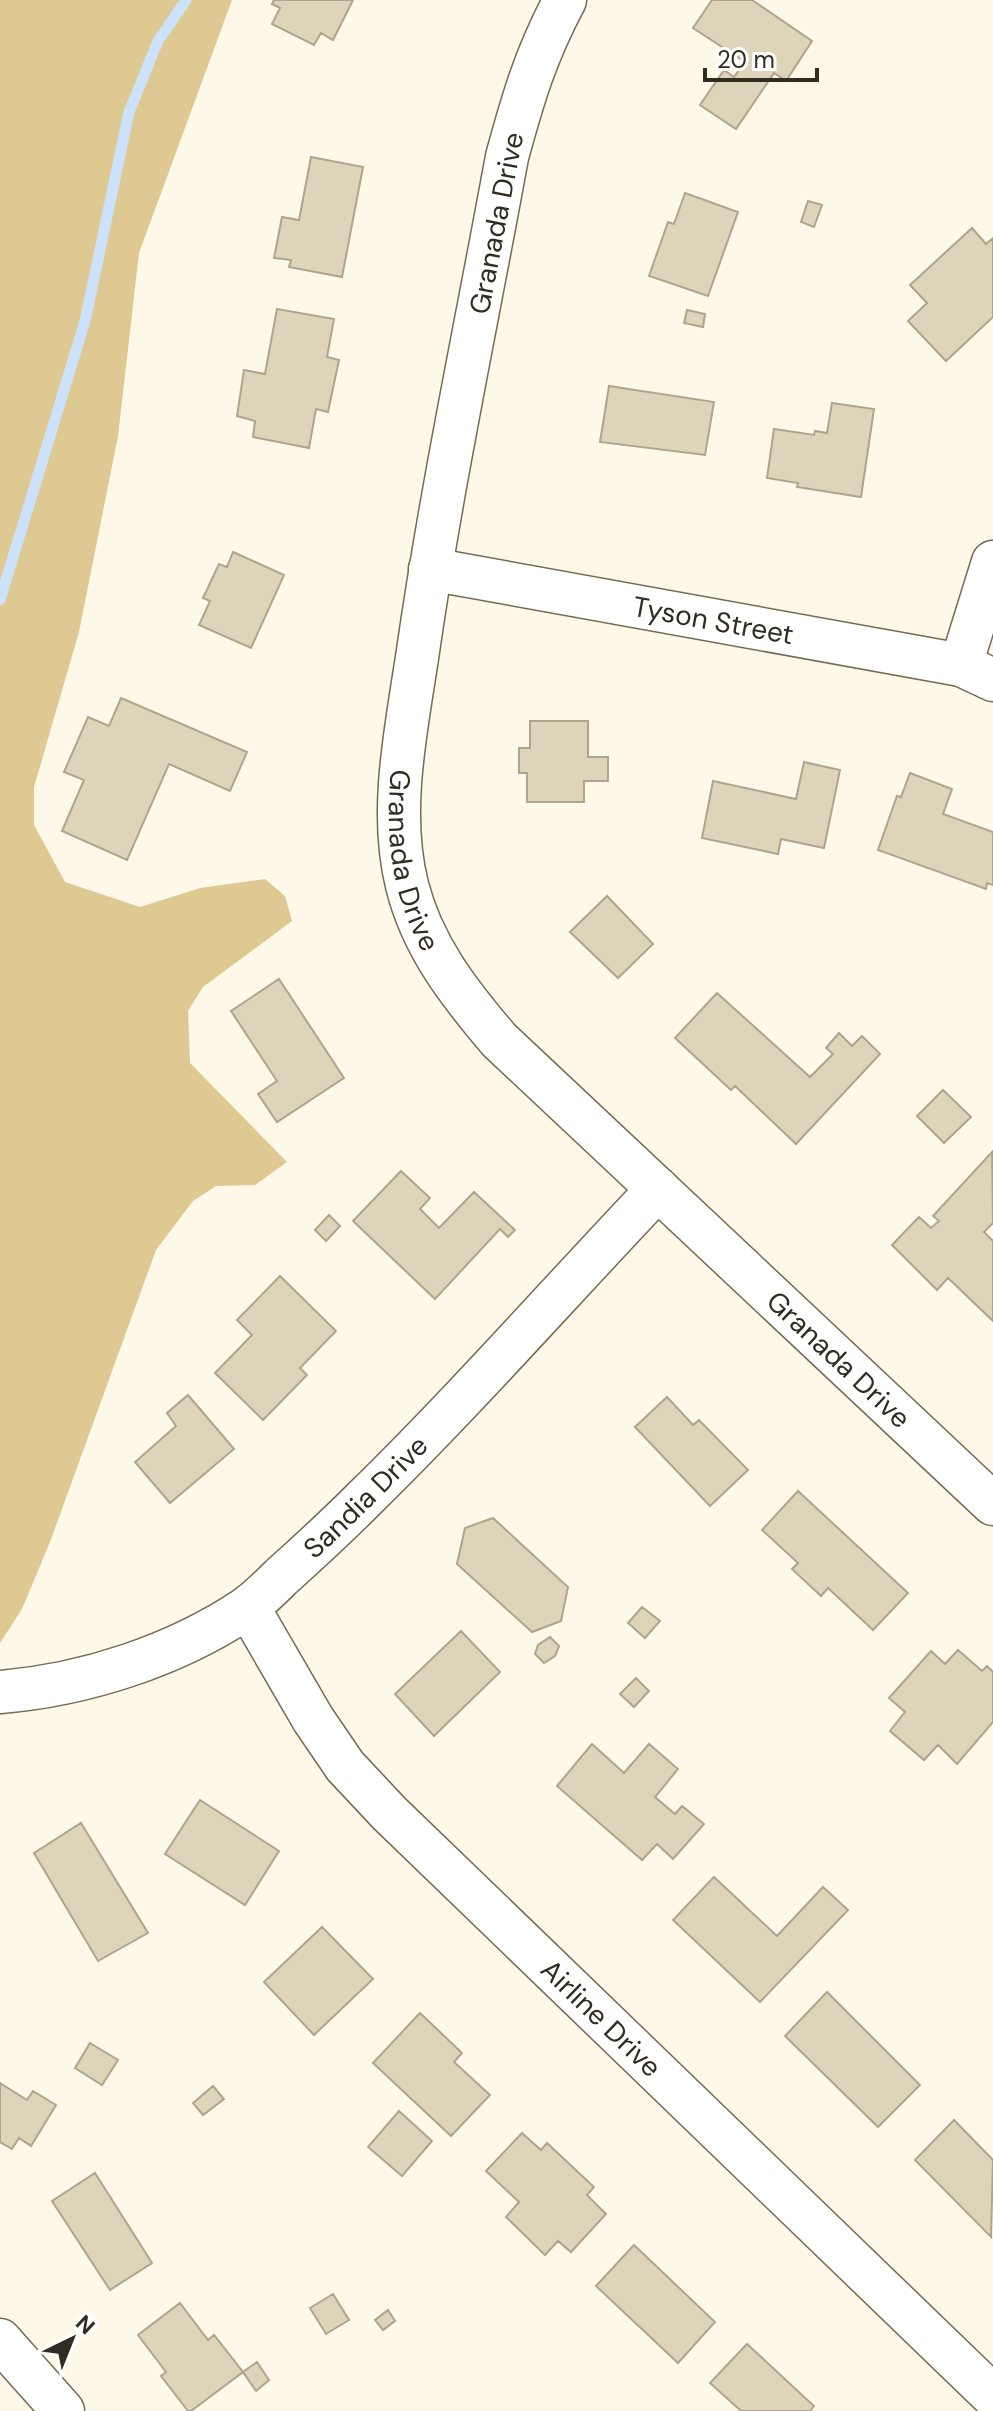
<svg xmlns="http://www.w3.org/2000/svg" width="993" height="2411" font-family="'DM Sans',sans-serif">
  <rect width="100%" height="100%" fill="#fef8e8"/>
  <path fill="#dec993" d="M0 0H232L139 253 118 436 79 632 34 787V825L65 882 140 907 200 888 265 879 285 896 292 921 203 987 188 1011 190 1063 287 1162 255 1185 216 1186 193 1201 156 1250 50 1542 22 1609 0 1643Z"/>
  <g fill="none" stroke-linecap="round" stroke-linejoin="round">
    <path stroke="#cce2fa" stroke-width="11" d="M0 600 85 321 129 112 158 41 186 0"/>
  </g>
  <path fill="#ded4ba" stroke="#afa58c" stroke-width="2" d="M274 0H353L333 40 321 33 314 45 272 24 280 8 272 4Z
    M712 0H752L812 41 786 81 774 73 736 129 700 105 724 70 734 77 745 62 693 28Z
    M311 157 363 167 342 277 289 267 291 260 274 258 282 217 299 220Z
    M685 193 738 212 708 296 649 276 668 222 674 224Z
    M808 201 822 205 814 227 801 222Z
    M972 228 986 244 993 238V317L946 361 908 321 927 303 910 285Z
    M277 309 334 319 327 357 339 360 328 412 316 409 309 448 253 437 255 421 237 416 244 370 265 374Z
    M687 310 705 314 703 327 684 323Z
    M609 386 714 402 705 455 600 442Z
    M832 403 874 409 861 497 797 487 798 483 767 478 774 429 814 435 815 431 827 433Z
    M233 552 284 575 251 648 199 625 210 601 203 598 219 564 227 567Z
    M121 698 247 752 230 791 169 764 127 860 62 831 84 780 64 772 88 717 109 726Z
    M530 721H588V757H608V781H584V802H527V773H519V748H530Z
    M804 762 840 770 824 848 781 839 778 854 702 838 713 781 796 799Z
    M910 773 952 789 943 814 993 832V885L987 883 986 889 878 850 897 796 901 797Z
    M607 896 653 944 618 978 570 932Z
    M279 979 344 1078 277 1122 258 1094 277 1081 231 1011Z
    M717 993 810 1077 833 1054 826 1048 839 1033 852 1046 862 1036 880 1054 796 1144 735 1086 731 1090 675 1038Z
    M943 1090 971 1117 944 1143 917 1116Z
    M992 1152 993 1223 984 1232 993 1241V1321L948 1278 937 1290 892 1245 919 1217 931 1228 939 1221 933 1216Z
    M401 1171 430 1198 420 1209 439 1228 474 1192 515 1230 508 1237 500 1229 435 1299 353 1221Z
    M329 1215 340 1226 326 1241 315 1230Z
    M280 1276 336 1331 300 1368 307 1375 263 1420 215 1373 252 1335 237 1320Z
    M188 1395 234 1449 170 1503 135 1462 176 1426 167 1413Z
    M667 1397 693 1425 699 1420 748 1470 710 1506 635 1427Z
    M798 1491 908 1593 873 1630 828 1588 821 1596 792 1569 798 1563 762 1530Z
    M493 1518 568 1587 561 1621 532 1632 457 1564 465 1528Z
    M642 1607 660 1621 645 1638 628 1623Z
    M461 1631 500 1672 434 1736 395 1694Z
    M550 1637 559 1646 555 1656 544 1663 535 1654 538 1645Z
    M958 1650 982 1671 987 1666 993 1672V1722L957 1764 938 1745 924 1760 890 1731 905 1712 889 1698 931 1651 945 1664Z
    M636 1678 649 1691 634 1707 620 1694Z
    M592 1744 624 1773 649 1744 678 1769 655 1797 675 1814 682 1806 704 1824 673 1859 657 1844 642 1860 557 1786Z
    M200 1800 279 1851 245 1905 165 1854Z
    M81 1823 148 1933 98 1961 34 1853Z
    M714 1877 777 1936 823 1887 848 1910 760 2002 673 1920Z
    M322 1927 373 1979 314 2035 264 1982Z
    M827 1992 920 2085 878 2127 785 2036Z
    M420 2013 462 2053 454 2062 490 2095 451 2136 373 2063Z
    M90 2043 118 2060 102 2085 75 2068Z
    M0 2083 27 2100 33 2091 56 2105 31 2146 19 2138 12 2149 0 2142Z
    M213 2086 224 2099 203 2115 193 2103Z
    M399 2111 432 2141 402 2176 368 2147Z
    M954 2120 993 2160 991 2237 915 2160Z
    M522 2133 541 2150 547 2143 594 2187 587 2195 606 2214 571 2252 558 2241 545 2255 506 2217 519 2202 486 2171Z
    M95 2173 152 2263 110 2290 52 2201Z
    M634 2245 715 2322 678 2363 596 2286Z
    M333 2294 349 2320 326 2334 310 2308Z
    M180 2303 208 2340 214 2335 243 2372 191 2411H188L161 2376 166 2372 138 2335Z
    M388 2310 395 2321 383 2330 375 2320Z
    M747 2344 814 2406 810 2411H741L710 2383Z
    M257 2362 269 2380 256 2391 243 2372Z"/>
  <g fill="none" stroke-linecap="round" stroke-linejoin="round">
    <g stroke="#746b53" stroke-width="45">
      <g id="minor">
        <path id="s1" d="M565 0C536 54 523 98 507 157 477 321 442 485 418 651 407 726 388 810 407 885 422 946 459 993 499 1040L993 1504"/>
        <path id="s2" d="M430 569 961 665 993 680"/>
        <path d="M961 665 993 562"/>
        <path id="s3" d="M248 1607 313 1719 345 1766 389 1813 993 2396"/>
        <path id="s4" d="M0 1692C85 1685 174 1656 245 1609 258 1600 270 1588 281 1577 310 1551 338 1525 365 1498 466 1399 560 1292 658 1189"/>
        <path d="M0 2340 63 2411"/>
      </g>
    </g>
    <use href="#minor" stroke="#fff" stroke-width="42"/>
  </g>
  <g text-anchor="middle" stroke-width="6" stroke-linejoin="round" paint-order="stroke">
    <g font-size="28" fill="#302c22" stroke="#fff">
      <text transform="translate(496 223) rotate(-79)" y="10">Granada Drive</text>
      <text dy="10" stroke="none"><textPath href="#s2" startOffset="288">Tyson Street</textPath></text>
      <text dy="10" stroke="none"><textPath href="#s1" startOffset="882">Granada Drive</textPath></text>
      <text dy="10" stroke="none"><textPath href="#s1" startOffset="1554">Granada Drive</textPath></text>
      <text dy="10" stroke="none"><textPath href="#s4" startOffset="426">Sandia Drive</textPath></text>
      <text dy="10" stroke="none"><textPath href="#s3" startOffset="546">Airline Drive</textPath></text>
    </g>
  </g>
  <g transform="translate(72 2339) rotate(43)" stroke="#ffffff" stroke-width="6" paint-order="stroke">
  <path d="M0-6L14 30L0 20L-14 30Z" fill="#302c22"/>
  <text y="-12" font-size="22" font-weight="bold" text-anchor="middle" fill="#302c22">N</text>
  </g>
  <path d="M705 68v12h112v-12" fill="none" stroke="#302c22" stroke-width="4"/>
  <text x="717" y="68" font-size="24" fill="#302c22" stroke="#ffffff" stroke-width="6" paint-order="stroke">20 m</text>
</svg>
